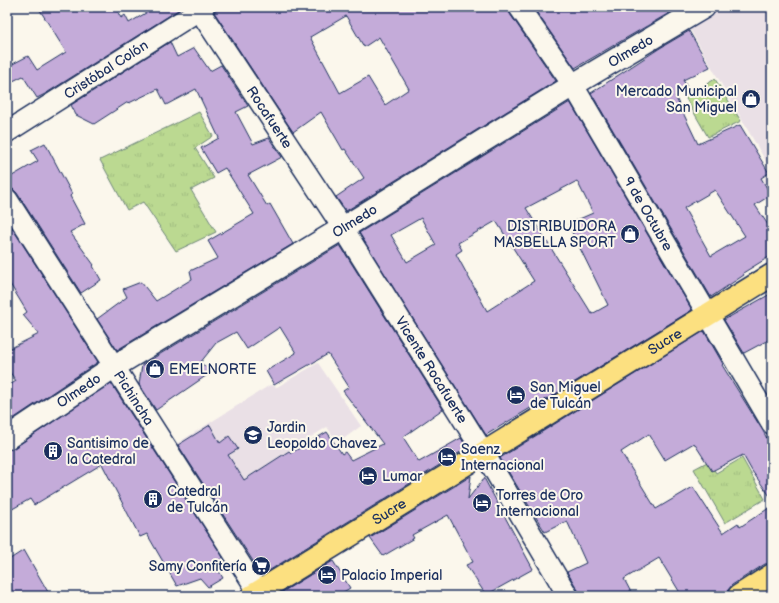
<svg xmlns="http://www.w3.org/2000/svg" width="779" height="603" font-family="'Balsamiq Sans',sans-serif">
  <defs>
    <pattern id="grass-tufts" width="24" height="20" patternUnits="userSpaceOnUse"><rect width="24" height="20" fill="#bbd991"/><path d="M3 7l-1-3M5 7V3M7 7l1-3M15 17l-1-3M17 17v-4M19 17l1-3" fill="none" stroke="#a0bb7f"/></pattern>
  </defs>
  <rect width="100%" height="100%" fill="#fbf7ec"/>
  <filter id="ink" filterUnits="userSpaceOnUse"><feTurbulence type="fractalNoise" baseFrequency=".025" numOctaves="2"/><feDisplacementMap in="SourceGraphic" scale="8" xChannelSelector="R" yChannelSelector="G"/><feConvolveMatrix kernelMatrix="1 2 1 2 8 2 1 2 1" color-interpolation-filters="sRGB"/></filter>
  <g filter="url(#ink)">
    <path fill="#eae0e6" d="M721 7H772V192L763 179 772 172 688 26Z
      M318 363 361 426 338 443 327 427 210 501 176 444 270 385 277 387Z"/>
    <path fill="url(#grass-tufts)" stroke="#6b8478" d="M715 79 741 121 708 137 685 97Z
      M199 112 213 136 195 148 214 178 191 190 216 232 176 251 143 202 127 210 100 160Z
      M742 458 765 499 725 523 694 469 709 461 716 473Z"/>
    <path fill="#c4abd9" stroke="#1b2f5e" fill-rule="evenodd" d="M38 7H115L121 18 125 15 129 23 156 7H183L45 94 37 98 23 76 7 84V67L28 56 37 70 66 52Z
      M222 7H508L510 14 556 81 346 211 336 197 364 178 345 149 343 150 321 112 293 132 214 12ZM346 16 364 47 379 37 409 89 385 105 368 77 340 93 310 37Z
      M533 7H675L676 9 575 68Z
      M689 31 710 67 683 80 688 89 675 96 698 144 740 125 769 173 761 178 771 195 755 205 772 231V255L743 273 744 275 711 297 591 93 660 48ZM715 190 745 236 711 256 684 208Z
      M170 42 177 57 194 48 210 71 221 65 248 106 236 112 253 144 269 138 279 153 282 157 248 175 267 206 270 204 293 244 117 350 97 319 127 297 123 289 141 282 156 301 192 279 190 271 218 258 208 241 254 214 225 168 216 173 201 148 219 138 196 89 166 105 158 89 129 103 128 102 94 124 76 115 71 105Z
      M570 102 692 310 544 401 547 398 486 435 359 233ZM577 181 593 213 568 224 608 305 592 314 526 208ZM421 218 436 245 407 262 391 235ZM496 221 534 281 487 311 456 254 462 250 458 243Z
      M45 143 72 194 70 196 85 224 70 232 94 265 93 266 101 280 81 293 17 193 13 189 7 188V179L38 161 31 150Z
      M7 220 98 362 7 423V387L16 381 7 368V350L39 334 23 315 27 312 7 279Z
      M340 245 443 409 403 437 419 462 461 438 467 448 262 575 178 445 210 425 220 443 229 436 238 449 228 455 244 480 289 451 291 453 327 432 342 454 345 452 351 460 383 444 343 391 349 387 328 354 274 385 266 371 296 353 280 327 247 349 236 332 216 343 200 363 213 371 156 410 139 384 142 365Z
      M772 293V338L744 353 724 320Z
      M704 331 723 364 722 365 763 431 772 448V499L752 471 743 455 712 471 694 443 665 460 649 434 621 452 656 509 693 487 723 533 738 523 740 527 772 506V563L765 564 732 585 728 590 727 596H682L659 558 624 579 633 596H579L578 590 567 572 586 563 567 521 545 532 500 458Z
      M111 383 223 557 215 565 223 578 208 587 200 578 177 586 147 534 140 537 102 464 34 505 30 499 7 512V450L14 448Z
      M471 476 468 499 484 478 533 569 486 595 466 565 473 562 448 515 412 535 414 538 383 556 370 538Z
      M24 550 48 592 39 596H7V561Z
      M333 561 350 588 337 596H280L279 594Z"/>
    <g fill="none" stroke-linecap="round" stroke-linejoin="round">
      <g stroke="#1b2f5e" stroke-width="23">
        <g id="minor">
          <path id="s1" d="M197 7 343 228 484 453 568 596"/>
          <path id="s2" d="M519 7 573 85 772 424"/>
          <path id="s3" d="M7 132 204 7"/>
          <path id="s4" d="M7 199 261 596"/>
        </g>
      </g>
      <g stroke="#1b2f5e" stroke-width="25">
        <g id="tertiary">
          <path id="s5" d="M7 438 115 366 343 228 573 85 704 7"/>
        </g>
      </g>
      <g stroke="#1b2f5e" stroke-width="25">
        <g id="primary">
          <path id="s6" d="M252 596 772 275"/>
          <path d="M739 596 772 575"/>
        </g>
      </g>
      <use href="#minor" stroke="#fbf7ec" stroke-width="20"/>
      <use href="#tertiary" stroke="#fbf7ec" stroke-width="22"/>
      <use href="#primary" stroke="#fce080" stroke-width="22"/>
    </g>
  </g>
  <defs>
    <g id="shop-disc" transform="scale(1)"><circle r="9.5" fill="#1b2f5e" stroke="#fbf7ec"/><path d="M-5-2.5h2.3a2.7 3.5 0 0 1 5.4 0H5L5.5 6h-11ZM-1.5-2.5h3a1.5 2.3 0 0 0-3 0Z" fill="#fff"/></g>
    <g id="hotel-disc" transform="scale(1)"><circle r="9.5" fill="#1b2f5e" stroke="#fbf7ec"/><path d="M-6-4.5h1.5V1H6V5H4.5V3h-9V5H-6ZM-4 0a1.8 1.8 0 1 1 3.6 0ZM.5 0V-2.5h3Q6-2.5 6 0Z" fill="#fff"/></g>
    <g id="school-disc" transform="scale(1)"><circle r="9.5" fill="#1b2f5e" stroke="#fbf7ec"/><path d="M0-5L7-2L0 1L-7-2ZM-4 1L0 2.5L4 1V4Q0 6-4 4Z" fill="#fff"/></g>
    <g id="building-disc" transform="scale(1)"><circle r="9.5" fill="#1b2f5e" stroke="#fbf7ec"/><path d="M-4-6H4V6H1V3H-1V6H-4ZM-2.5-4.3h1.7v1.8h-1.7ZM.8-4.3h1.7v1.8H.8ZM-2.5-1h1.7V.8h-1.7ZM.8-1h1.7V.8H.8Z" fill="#fff"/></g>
    <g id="supermarket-disc" transform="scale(1)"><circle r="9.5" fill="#1b2f5e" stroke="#fbf7ec"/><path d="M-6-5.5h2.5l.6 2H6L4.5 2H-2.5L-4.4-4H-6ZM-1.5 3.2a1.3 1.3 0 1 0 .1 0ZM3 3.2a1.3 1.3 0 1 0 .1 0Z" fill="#fff"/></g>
  </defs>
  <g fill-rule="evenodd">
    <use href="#shop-disc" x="751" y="99"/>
    <use href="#shop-disc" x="630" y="234"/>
    <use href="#shop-disc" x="155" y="369"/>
    <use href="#hotel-disc" x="516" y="395"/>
    <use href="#school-disc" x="253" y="435"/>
    <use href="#building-disc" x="53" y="451"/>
    <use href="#hotel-disc" x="447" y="457"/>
    <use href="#hotel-disc" x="368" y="476"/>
    <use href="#building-disc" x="153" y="499"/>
    <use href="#hotel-disc" x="482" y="503"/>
    <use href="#supermarket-disc" x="261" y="566"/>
    <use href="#hotel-disc" x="327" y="575"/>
  </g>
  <g text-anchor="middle" stroke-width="4" stroke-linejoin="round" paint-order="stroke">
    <g font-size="14" fill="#1b2f5e" stroke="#fbf7ec">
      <text dy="5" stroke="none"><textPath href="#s5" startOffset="734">Olmedo</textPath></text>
      <text dy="5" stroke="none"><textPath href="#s3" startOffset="117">Cristóbal Colón</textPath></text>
      <text dy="5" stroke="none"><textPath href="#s1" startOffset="132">Rocafuerte</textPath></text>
      <text dy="5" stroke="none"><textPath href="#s2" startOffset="244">9 de Octubre</textPath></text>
      <text dy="5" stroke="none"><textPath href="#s5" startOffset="410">Olmedo</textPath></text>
      <text dy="5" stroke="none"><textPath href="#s6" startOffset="485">Sucre</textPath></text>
      <text dy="5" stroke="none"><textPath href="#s1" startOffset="432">Vicente Rocafuerte</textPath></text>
      <text dy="5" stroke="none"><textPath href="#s5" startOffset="86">Olmedo</textPath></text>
      <text dy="5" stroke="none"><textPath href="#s4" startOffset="236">Pichincha</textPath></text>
      <text dy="5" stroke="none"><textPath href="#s6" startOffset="161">Sucre</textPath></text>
    </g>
    <g font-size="14" fill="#1b2f5e" stroke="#fbf7ec" text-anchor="start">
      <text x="737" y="96" text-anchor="end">Mercado Municipal<tspan x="737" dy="16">San Miguel</tspan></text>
      <text x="616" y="231" text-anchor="end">DISTRIBUIDORA<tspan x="616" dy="16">MASBELLA SPORT</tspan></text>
      <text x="169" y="374">EMELNORTE</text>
      <text x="530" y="392">San Miguel<tspan x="530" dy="16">de Tulcán</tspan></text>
      <text x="267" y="432">Jardin<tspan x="267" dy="16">Leopoldo Chavez</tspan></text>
      <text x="67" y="448">Santisimo de<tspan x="67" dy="16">la Catedral</tspan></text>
      <text x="461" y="454">Saenz<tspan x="461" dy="16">Internacional</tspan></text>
      <text x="382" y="481">Lumar</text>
      <text x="167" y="496">Catedral<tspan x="167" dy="16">de Tulcán</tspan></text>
      <text x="496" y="500">Torres de Oro<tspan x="496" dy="16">Internacional</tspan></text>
      <text x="247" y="571" text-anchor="end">Samy Confitería</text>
      <text x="341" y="580">Palacio Imperial</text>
    </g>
  </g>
  <rect width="779" height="603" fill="none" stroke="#fbf7ec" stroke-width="24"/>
  <rect x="12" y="12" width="755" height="579" fill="none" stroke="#1b2f5e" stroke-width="1.5" filter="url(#ink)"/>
</svg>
